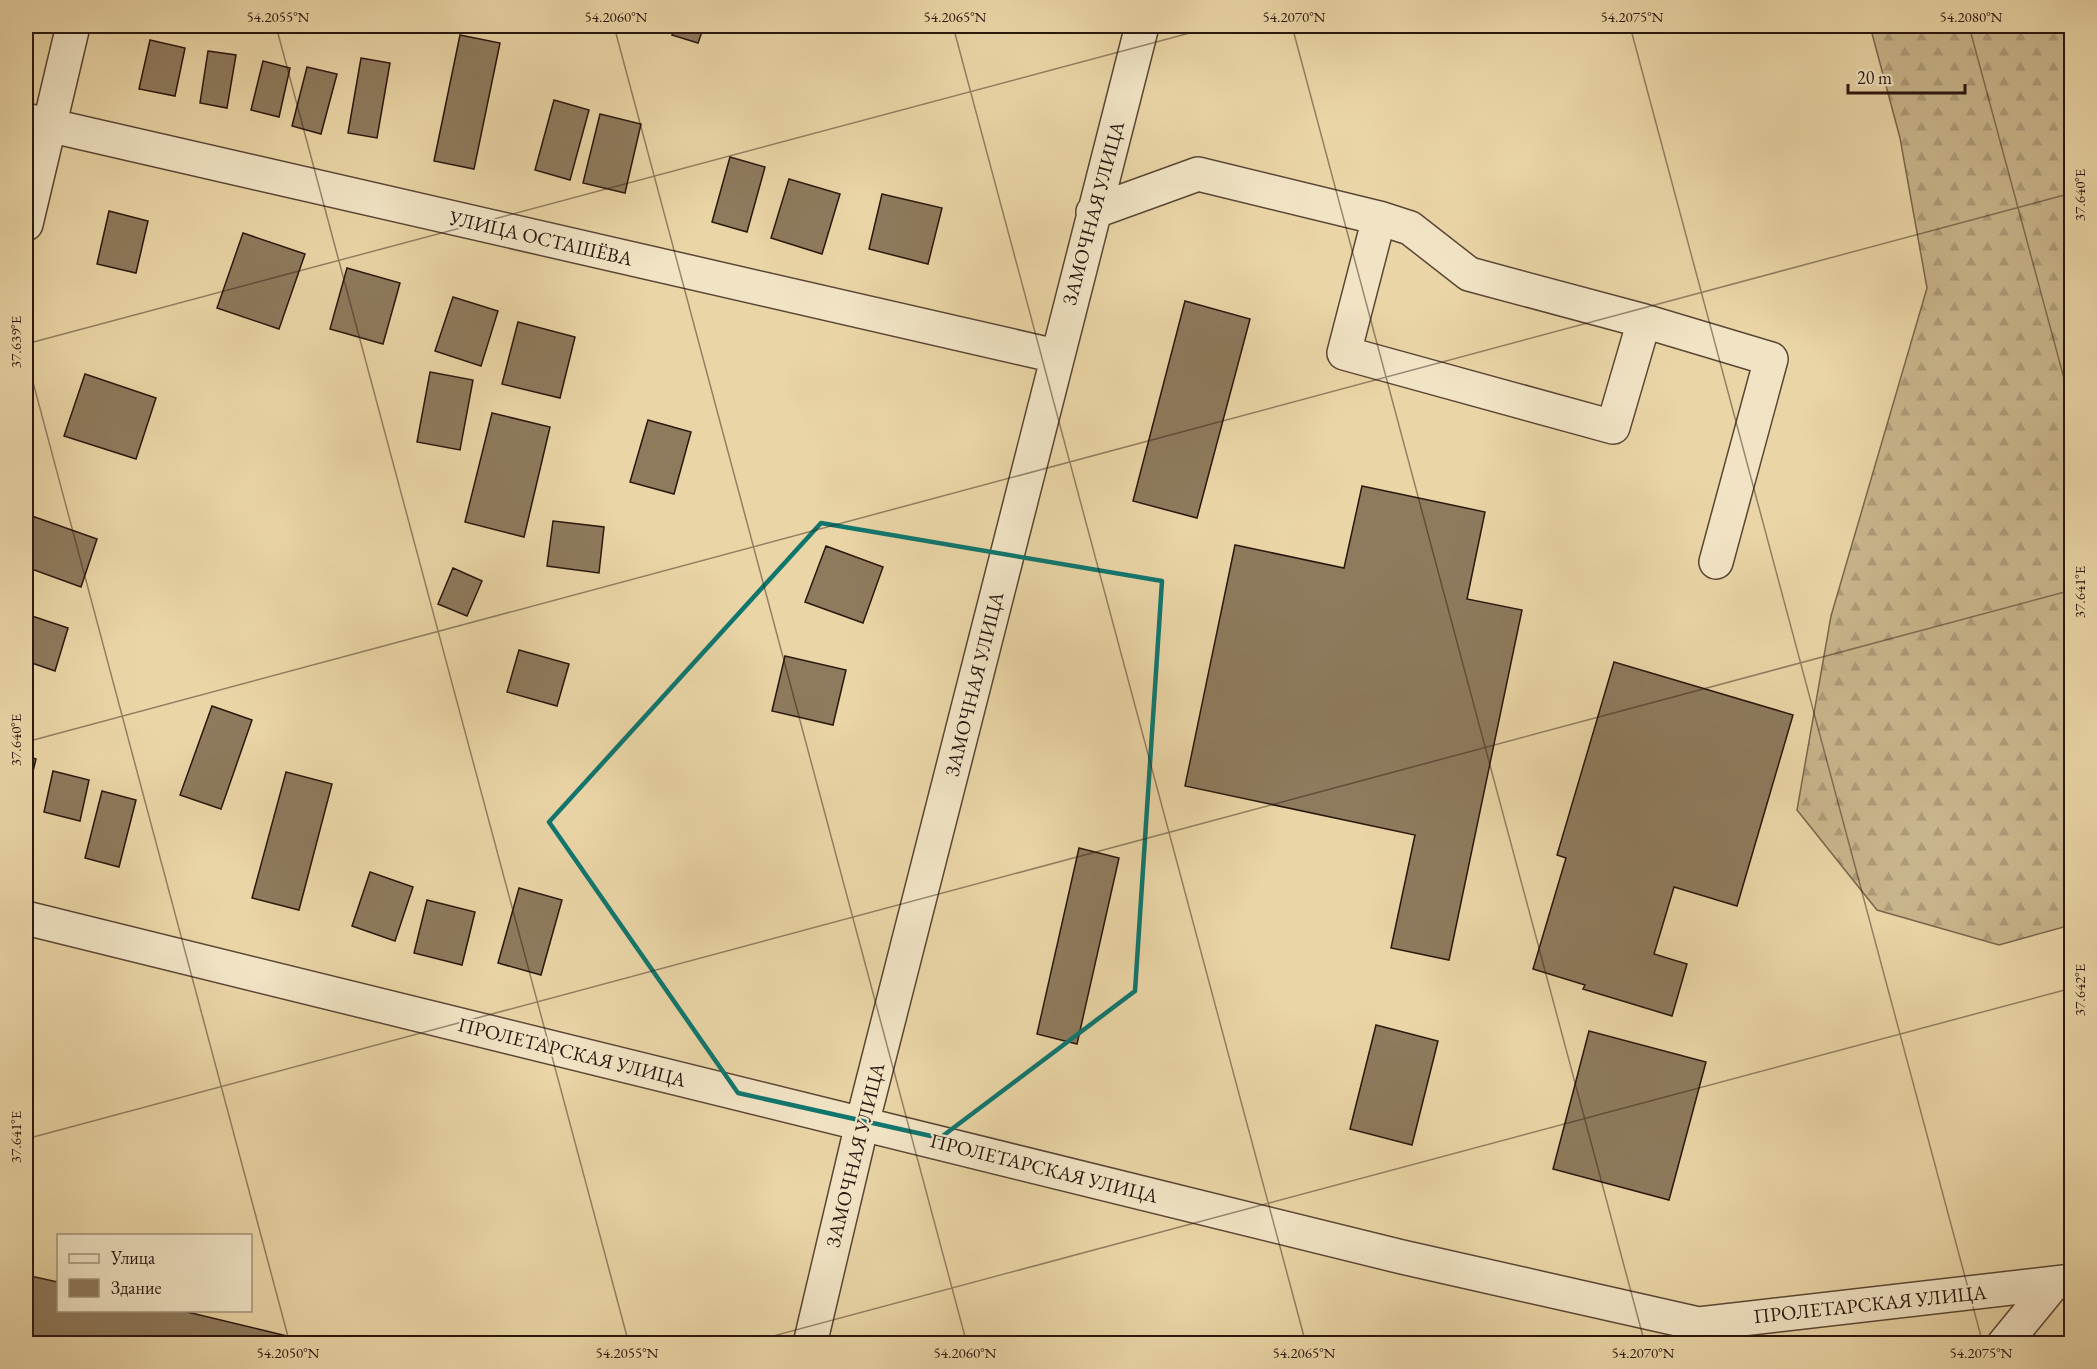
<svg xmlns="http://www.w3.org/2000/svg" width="2097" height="1369" font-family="'EB Garamond',serif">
  <defs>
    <pattern id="forest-firs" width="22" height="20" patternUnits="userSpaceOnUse" patternTransform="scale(1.5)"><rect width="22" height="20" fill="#c9b58c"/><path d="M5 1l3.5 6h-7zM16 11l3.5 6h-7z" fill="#ad9b78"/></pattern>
  </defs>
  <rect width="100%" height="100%" fill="#ead5a6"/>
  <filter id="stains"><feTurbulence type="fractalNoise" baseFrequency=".00333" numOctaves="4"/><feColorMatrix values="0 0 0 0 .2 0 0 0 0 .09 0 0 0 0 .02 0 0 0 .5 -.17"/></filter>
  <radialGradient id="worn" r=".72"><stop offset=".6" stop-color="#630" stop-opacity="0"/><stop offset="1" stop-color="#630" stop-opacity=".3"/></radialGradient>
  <path fill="url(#forest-firs)" stroke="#7a664d" stroke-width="1.5" d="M1870 26H2071V925L1999 945 1877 910 1797 810 1831 616 1927 288 1900 138Z"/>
  <path fill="#8e7a5d" stroke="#2a170e" stroke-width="1.5" d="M676 26H704L698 43 672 35Z
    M460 35 500 43 474 169 434 161Z
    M150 40 185 48 175 96 139 89Z
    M208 51 236 55 227 108 200 103Z
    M361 58 390 63 377 138 348 133Z
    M263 61 290 68 279 117 251 110Z
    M307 67 337 74 321 134 292 126Z
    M554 100 589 110 570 180 535 170Z
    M600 114 641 124 625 193 583 183Z
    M730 157 765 167 747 232 712 222Z
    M789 179 840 194 822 254 771 238Z
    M882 194 942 208 928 264 869 249Z
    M109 211 148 221 136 273 97 264Z
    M243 233 305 254 279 329 217 308Z
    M347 268 400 283 383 344 330 329Z
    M453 297 498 311 481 366 435 351Z
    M1185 301 1250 319 1197 518 1133 501Z
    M518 322 575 337 560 398 502 384Z
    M430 372 473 380 460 450 417 442Z
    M85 374 156 398 136 459 64 436Z
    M492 413 550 427 524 537 465 522Z
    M648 420 691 432 674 494 630 482Z
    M1362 486 1485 512 1467 599 1522 610 1449 960 1391 948 1415 835 1185 786 1235 545 1344 568Z
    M32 516 97 539 81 587 26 567V534Z
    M553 521 604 527 599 573 547 566Z
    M826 546 883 567 863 623 805 602Z
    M453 568 482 581 467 616 438 604Z
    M26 614 68 628 55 671 26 661Z
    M519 650 569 664 557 706 507 692Z
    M785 656 846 670 833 725 772 711Z
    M1614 662 1793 715 1737 906 1674 887 1654 954 1687 964 1672 1016 1583 989 1585 985 1533 969 1566 858 1557 855Z
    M212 706 252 720 221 809 180 795Z
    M26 756 36 759 26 800Z
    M53 771 89 780 80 821 44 812Z
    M286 772 332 784 299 910 252 898Z
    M102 791 136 800 119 867 85 858Z
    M1079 848 1119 858 1077 1044 1037 1034Z
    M370 872 413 887 395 941 352 926Z
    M519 888 562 900 541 975 498 963Z
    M427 900 475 912 462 965 414 953Z
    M1376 1025 1438 1041 1412 1145 1350 1129Z
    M1589 1031 1706 1062 1669 1200 1553 1169Z
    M26 1275 58 1282V1310H179L320 1344H26Z"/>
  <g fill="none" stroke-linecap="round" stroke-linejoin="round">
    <g stroke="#5a4634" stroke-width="36">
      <path id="minor" d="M26 120 1056 356
        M1093 212 1198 174 1379 218 1410 228 1469 274 1644 321 1613 427 1344 353 1379 218
        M26 224 73 26
        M1644 321 1771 359 1716 562
        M26 918 1402 1257 1699 1324 2072 1281
        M810 1344 862 1124 1142 26
        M2004 1344 2053 1284"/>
    </g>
    <use href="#minor" stroke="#f1e4c5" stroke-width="33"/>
  </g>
  <path fill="none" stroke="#0f766e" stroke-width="4.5" stroke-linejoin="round" d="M821 523 1162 581 1135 991 940 1138 738 1093 549 822Z"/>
  <path fill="none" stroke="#2a170e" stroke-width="1.5" stroke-opacity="0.45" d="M276 26 629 1344M614 26 967 1344M953 26 1306 1344M1292 26 1645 1344M1630 26 1983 1344M1969 26 2072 408M26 344 1216 26M26 356 290 1344M26 742 2072 193M26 1139 2072 590M743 1344 2072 988"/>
  <g text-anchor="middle" stroke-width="4.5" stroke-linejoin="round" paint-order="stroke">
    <g font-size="20" fill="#2a170e" stroke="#f1e4c5">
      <text transform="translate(1093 213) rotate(-75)" y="7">ЗАМОЧНАЯ УЛИЦА</text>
      <text transform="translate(541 238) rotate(13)" y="7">УЛИЦА ОСТАШЁВА</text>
      <text transform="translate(974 684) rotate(-76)" y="7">ЗАМОЧНАЯ УЛИЦА</text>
      <text transform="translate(572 1052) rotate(14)" y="7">ПРОЛЕТАРСКАЯ УЛИЦА</text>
      <text transform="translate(855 1155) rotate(-76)" y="7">ЗАМОЧНАЯ УЛИЦА</text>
      <text transform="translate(1044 1168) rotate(14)" y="7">ПРОЛЕТАРСКАЯ УЛИЦА</text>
      <text transform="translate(1870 1304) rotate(-6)" y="7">ПРОЛЕТАРСКАЯ УЛИЦА</text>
    </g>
  </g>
  <rect width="2097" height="1369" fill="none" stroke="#ead5a6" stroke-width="66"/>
  <rect x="57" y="1234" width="195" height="78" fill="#f1e4c5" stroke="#a1927c" stroke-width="1.5"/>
  <rect x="69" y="1254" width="30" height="9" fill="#f1e4c5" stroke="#a1927c" stroke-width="1.5"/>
  <text x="111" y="1264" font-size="18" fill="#2a170e">Улица</text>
  <rect x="69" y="1279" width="30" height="18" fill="#8e7a5d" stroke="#a1927c" stroke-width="1.5"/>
  <text x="111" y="1294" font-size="18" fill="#2a170e">Здание</text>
  <path d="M1848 84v9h117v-9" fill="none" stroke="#2a170e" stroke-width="3"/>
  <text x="1857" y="84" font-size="18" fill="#2a170e" stroke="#f1e4c5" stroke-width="4.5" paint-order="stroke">20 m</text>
  <rect x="33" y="33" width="2031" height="1303" fill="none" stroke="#2a170e" stroke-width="2"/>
  <g font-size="15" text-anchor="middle" fill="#2a170e">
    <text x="278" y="22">54.2055°N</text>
    <text x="616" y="22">54.2060°N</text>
    <text x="955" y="22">54.2065°N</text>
    <text x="1294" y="22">54.2070°N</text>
    <text x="1632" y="22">54.2075°N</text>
    <text x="1971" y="22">54.2080°N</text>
    <text transform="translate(2080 195) rotate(-90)" y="5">37.640°E</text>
    <text transform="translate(16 342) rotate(-90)" y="5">37.639°E</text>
    <text transform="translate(2080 592) rotate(-90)" y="5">37.641°E</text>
    <text transform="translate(16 740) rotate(-90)" y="5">37.640°E</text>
    <text transform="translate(2080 990) rotate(-90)" y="5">37.642°E</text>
    <text transform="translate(16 1137) rotate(-90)" y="5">37.641°E</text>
    <text x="288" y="1358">54.2050°N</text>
    <text x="627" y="1358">54.2055°N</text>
    <text x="965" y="1358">54.2060°N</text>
    <text x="1304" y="1358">54.2065°N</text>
    <text x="1643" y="1358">54.2070°N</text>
    <text x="1981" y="1358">54.2075°N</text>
  </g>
  <rect width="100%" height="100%" filter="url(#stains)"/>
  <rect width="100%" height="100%" fill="url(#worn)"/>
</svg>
